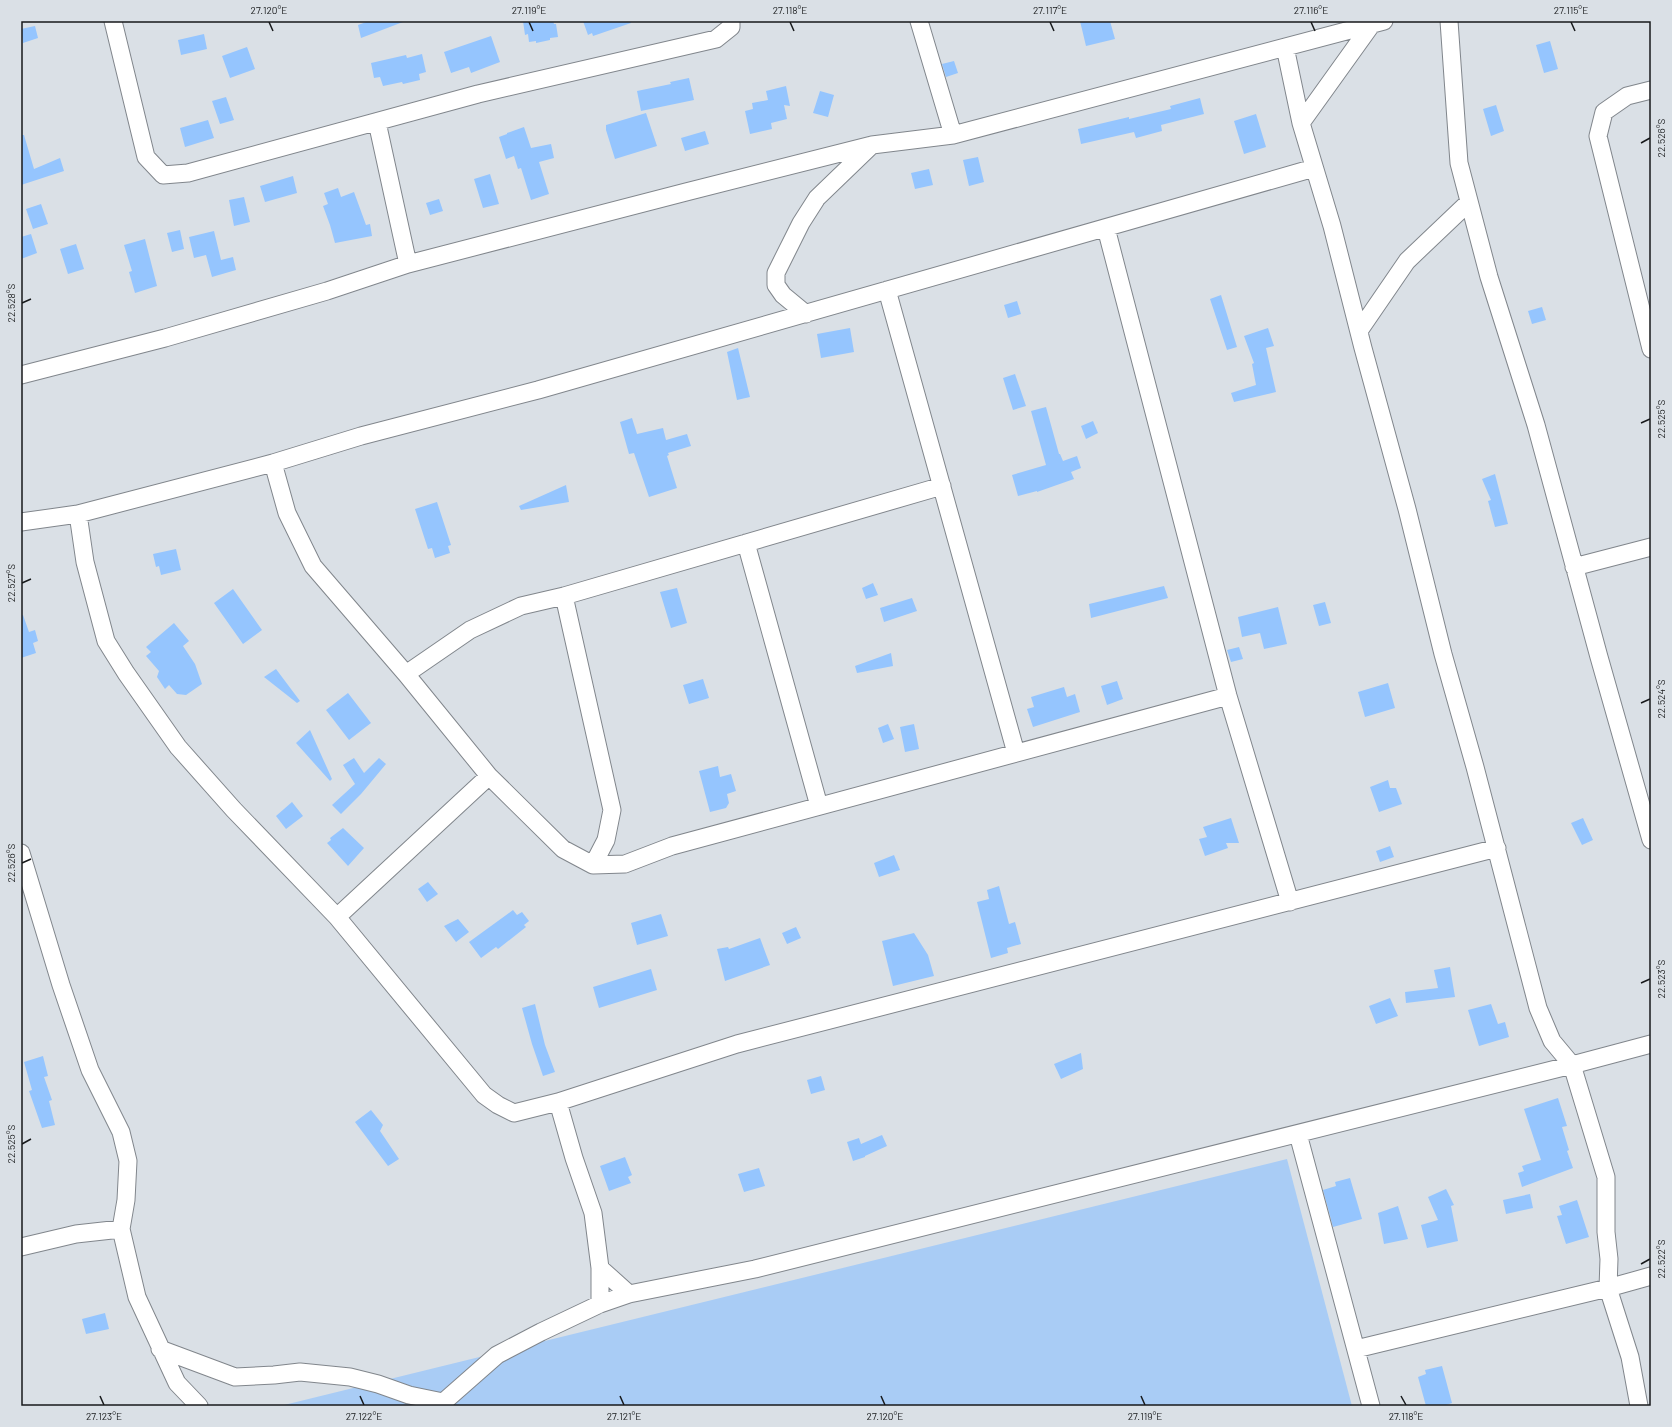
<svg xmlns="http://www.w3.org/2000/svg" width="1672" height="1427" font-family="Barlow,sans-serif">
  <rect width="100%" height="100%" fill="#dae0e6"/>
  <path fill="#a9ccf5" d="M1287 1159 1352 1406H280Z"/>
  <path fill="#95c5fe" d="M369 21H402L403 22 361 38 358 25Z
    M523 21H553L554 24H556L558 37 550 38V40L536 43V41L529 42 528 34 525 35Z
    M583 21H630L631 23 593 36 592 33 588 35Z
    M1080 21H1110L1115 39 1086 46Z
    M35 26 38 38 23 43 21 29Z
    M204 34 207 49 181 55 178 40Z
    M491 36 500 62 471 73 469 67 451 73 444 52Z
    M1550 41 1558 69 1544 73 1536 45Z
    M247 47 255 69 230 78 222 56Z
    M422 54 426 72 419 74 420 80 403 84 402 82 383 86 380 77 374 78 371 63 406 55 407 58Z
    M954 61 958 73 946 77 942 64Z
    M689 78 694 100 641 111 637 91 671 84 670 82Z
    M786 86 790 106 784 105 787 119 771 123 772 129 750 134 745 111 753 109 752 103 768 100 766 91Z
    M820 91 834 95 828 117 813 113Z
    M226 97 234 120 220 124 212 101Z
    M1200 98 1204 114 1161 125 1162 131 1136 138 1134 132 1081 144 1078 129 1129 117V119L1171 109 1170 106Z
    M1496 105 1504 131 1491 136 1483 109Z
    M646 113 657 146 615 159 606 130V125Z
    M1256 114 1266 147 1244 154 1234 121Z
    M208 120 214 138 185 147 180 128Z
    M524 127 531 148 551 144 554 158 539 162 549 194 531 200 521 168 518 169 514 156 506 159 499 137 507 134V133Z
    M705 131 709 144 685 151 681 138Z
    M21 135H24L34 169 60 158 64 171 21 185Z
    M978 157 984 182 969 186 963 160Z
    M929 169 933 185 915 189 911 173Z
    M490 174 499 204 483 208 474 179Z
    M293 176 297 193 265 202 260 186Z
    M338 188 341 197 354 192 366 225 370 224 372 236 335 243 330 225 323 206 328 204 324 193Z
    M244 197 250 222 234 226 229 200Z
    M439 199 443 211 430 215 426 203Z
    M41 204 48 224 33 229 26 209Z
    M180 230 184 249 172 252 167 233Z
    M214 231 221 260 233 257 236 270 212 277 206 255 194 258 189 237Z
    M31 234 37 253 21 259V237Z
    M145 239 157 286 135 293 129 272 132 271 124 245Z
    M76 244 84 269 68 274 60 249Z
    M1221 295 1237 347 1227 350 1210 299Z
    M1017 301 1021 314 1008 318 1004 305Z
    M1542 307 1546 320 1532 324 1528 311Z
    M850 328 854 352 821 358 817 334Z
    M1268 328 1274 346 1266 348 1276 392 1234 402 1231 393 1256 385 1252 364 1254 363 1244 336Z
    M738 348 750 397 737 400 727 352Z
    M1015 374 1026 406 1013 410 1003 378Z
    M1046 407 1059 454H1060L1063 461 1077 456 1081 468 1071 472 1074 479 1037 492V491L1018 496 1012 475 1046 465 1031 411Z
    M632 418 637 434 663 428 666 440 687 434 691 446 668 453 669 455 667 456 677 488 649 497 634 453 629 454 620 422Z
    M1093 421 1098 433 1086 439 1081 426Z
    M1495 474 1508 524 1495 527 1488 501 1491 500 1482 479Z
    M566 485 569 502 521 510 519 506Z
    M437 502 451 545 448 546 450 553 435 558 432 548 428 549 415 509Z
    M176 549 181 570 161 575 159 566 156 567 153 554Z
    M873 583 878 595 866 599 862 588Z
    M1164 586 1168 598 1091 618 1089 604Z
    M677 588 687 623 671 628 660 592Z
    M233 589 262 630 243 644 214 603Z
    M912 598 917 611 884 622 880 608Z
    M1325 602 1331 623 1319 626 1313 605Z
    M1278 607 1287 644 1264 649 1260 633 1242 637 1238 617Z
    M23 615 29 632 35 630 38 641 33 643 36 653 21 658V616Z
    M174 623 189 641 183 646 195 664 202 684 186 695 177 694 169 685 165 689 157 677 159 671 146 656 151 652 146 647Z
    M1239 647 1243 659 1231 662 1227 650Z
    M891 653 893 666 857 673 855 666Z
    M276 669 300 701 297 703 264 677Z
    M703 679 709 698 689 704 683 685Z
    M1117 681 1123 699 1107 705 1101 686Z
    M1388 683 1395 708 1365 717 1358 692Z
    M1064 687 1067 697 1075 694 1080 712 1033 727 1027 709 1034 707 1031 697Z
    M348 693 371 723 349 740 326 710Z
    M888 724 894 739 883 743 878 728Z
    M914 724 919 749 905 752 900 727Z
    M310 730 332 779 330 781 296 743Z
    M354 758 364 773 379 758 386 764 361 794 341 814 332 805 355 784 343 765Z
    M718 766 720 777 731 774 736 791 727 794 729 803 726 808 710 812 699 771Z
    M1388 780 1390 788H1396L1402 804 1379 812 1370 787Z
    M292 802 303 816 286 829 276 816Z
    M1231 818 1239 843H1226L1228 848 1205 856 1199 839 1207 837 1203 827Z
    M1583 818 1593 840 1582 845 1571 823Z
    M343 828 364 848 348 866 327 843 331 840 330 838Z
    M1390 846 1394 857 1380 862 1376 851Z
    M894 855 900 870 879 877 874 863Z
    M428 882 438 894 427 902 418 889Z
    M999 886 1009 924 1015 922 1021 944 1007 948 1008 953 991 958 977 902 989 899 987 890Z
    M513 910 517 915 522 912 529 921 524 925 526 927 498 949 496 947 481 958 469 942Z
    M661 914 668 936 637 945 631 923Z
    M458 919 469 932 456 942 444 926Z
    M796 927 801 938 787 944 782 933Z
    M914 933 928 955 934 976 893 986 882 941Z
    M760 938 770 965 725 981 717 949 728 947 729 949Z
    M1450 967 1455 997 1406 1003 1405 992 1438 988 1434 970Z
    M651 969 657 990 599 1008 593 987Z
    M1390 998 1398 1016 1376 1024 1369 1006Z
    M535 1004 545 1045 555 1072 543 1076 532 1044 522 1008Z
    M1491 1004 1498 1024 1505 1022 1509 1037 1479 1046 1468 1010Z
    M1081 1053 1083 1069 1061 1079 1054 1064Z
    M43 1056 48 1076 44 1077 52 1100 49 1101 55 1125 42 1128 29 1091 32 1090 24 1062Z
    M821 1076 825 1090 811 1094 807 1080Z
    M1558 1098 1567 1126 1562 1127 1569 1150 1567 1151 1573 1168 1522 1187 1518 1173 1524 1171 1522 1166 1541 1160 1524 1109Z
    M371 1110 383 1125 380 1131 399 1159 388 1166 355 1122Z
    M882 1135 887 1146 865 1156V1157L853 1161 847 1142 859 1138 861 1144Z
    M625 1157 632 1175 628 1177 631 1183 609 1191 600 1166Z
    M759 1168 765 1186 744 1192 738 1174Z
    M1350 1178 1362 1219 1333 1227 1323 1190 1336 1186 1335 1182Z
    M1446 1189 1454 1205 1451 1206 1458 1241 1427 1248 1421 1225 1438 1220 1428 1197Z
    M1530 1194 1533 1208 1506 1214 1503 1200Z
    M1577 1200 1589 1237 1566 1244 1557 1216 1562 1215 1559 1206Z
    M1398 1206 1408 1239 1384 1244 1378 1213Z
    M105 1313 109 1329 86 1334 82 1319Z
    M1442 1366 1452 1403 1443 1406H1426L1418 1377 1426 1374 1425 1370Z"/>
  <g fill="none" stroke-linecap="round" stroke-linejoin="round">
    <g stroke="#81868c" stroke-width="19">
      <path id="minor" d="M113 21 146 157 163 175 188 173 478 94 716 39 731 27V21
        M919 21 953 135
        M1449 21 1459 163 1489 277 1536 425 1599 657 1651 840
        M1285 47 1301 123 1332 226 1363 348 1407 509 1443 654 1475 767 1538 1008 1552 1041 1572 1065 1606 1177V1232L1609 1259 1608 1288 1630 1357 1639 1406
        M1651 90 1627 96 1604 112 1598 136 1651 349
        M377 122 408 264
        M1301 123 1372 24
        M1106 228 1228 696 1290 902
        M887 290 1016 753
        M806 314 783 295 776 285V273L801 223 817 198 872 145
        M1359 331 1407 261 1469 202
        M21 375 165 338 327 291 408 264 686 192 872 145 953 135 1384 21
        M273 463 287 513 313 566 406 674 489 776 563 849 593 865 625 864 672 846 1228 696
        M78 514 85 562 106 641 126 673 178 747 234 810 337 917 484 1095 498 1105 514 1113 558 1102 737 1044 1497 848
        M21 522 78 514 273 463 361 436 538 390 1314 168
        M746 543 819 806
        M1574 567 1651 547
        M564 596 612 810 606 840 593 865
        M406 674 470 630 521 606 564 596 942 486
        M21 853 61 985 90 1070 121 1132 128 1161 126 1200 121 1229 137 1297 177 1383 199 1406
        M337 917 489 776
        M558 1102 574 1158 593 1213 600 1268V1304
        M1298 1134 1371 1406
        M21 1247 76 1234 121 1229
        M600 1268 629 1294
        M160 1349 235 1377 274 1375 300 1372 350 1377 378 1384 409 1395 443 1402
        M1356 1349 1608 1288 1651 1276
        M439 1406 497 1355 541 1332 600 1304 629 1294 755 1269 1572 1065 1651 1044"/>
    </g>
    <use href="#minor" stroke="#fff" stroke-width="17"/>
  </g>
  <path fill="none" stroke="#17191b" stroke-width="1.5" d="M269 22 273 31M529 22 533 31M790 22 794 31M1050 22 1054 31M1311 22 1315 31M1571 22 1575 31M1641 143 1650 138M22 303 31 299M1641 423 1650 419M22 583 31 579M1641 703 1650 699M22 863 31 859M1641 983 1650 979M22 1144 31 1139M1641 1264 1650 1259M100 1396 104 1405M360 1396 364 1405M620 1396 624 1405M881 1396 885 1405M1141 1396 1145 1405M1401 1396 1406 1405"/>
  <rect width="1672" height="1427" fill="none" stroke="#dae0e6" stroke-width="44"/>
  <rect x="22" y="22" width="1628" height="1383" fill="none" stroke="#17191b" stroke-width="1.5"/>
  <g font-size="10" text-anchor="middle" fill="#17191b">
    <text x="269" y="14">27.120°E</text>
    <text x="529" y="14">27.119°E</text>
    <text x="790" y="14">27.118°E</text>
    <text x="1050" y="14">27.117°E</text>
    <text x="1311" y="14">27.116°E</text>
    <text x="1571" y="14">27.115°E</text>
    <text transform="translate(1661 138) rotate(-90)" y="4">22.526°S</text>
    <text transform="translate(11 303) rotate(-90)" y="4">22.528°S</text>
    <text transform="translate(1661 419) rotate(-90)" y="4">22.525°S</text>
    <text transform="translate(11 583) rotate(-90)" y="4">22.527°S</text>
    <text transform="translate(1661 699) rotate(-90)" y="4">22.524°S</text>
    <text transform="translate(11 863) rotate(-90)" y="4">22.526°S</text>
    <text transform="translate(1661 979) rotate(-90)" y="4">22.523°S</text>
    <text transform="translate(11 1144) rotate(-90)" y="4">22.525°S</text>
    <text transform="translate(1661 1259) rotate(-90)" y="4">22.522°S</text>
    <text x="104" y="1420">27.123°E</text>
    <text x="364" y="1420">27.122°E</text>
    <text x="624" y="1420">27.121°E</text>
    <text x="885" y="1420">27.120°E</text>
    <text x="1145" y="1420">27.119°E</text>
    <text x="1406" y="1420">27.118°E</text>
  </g>
</svg>
